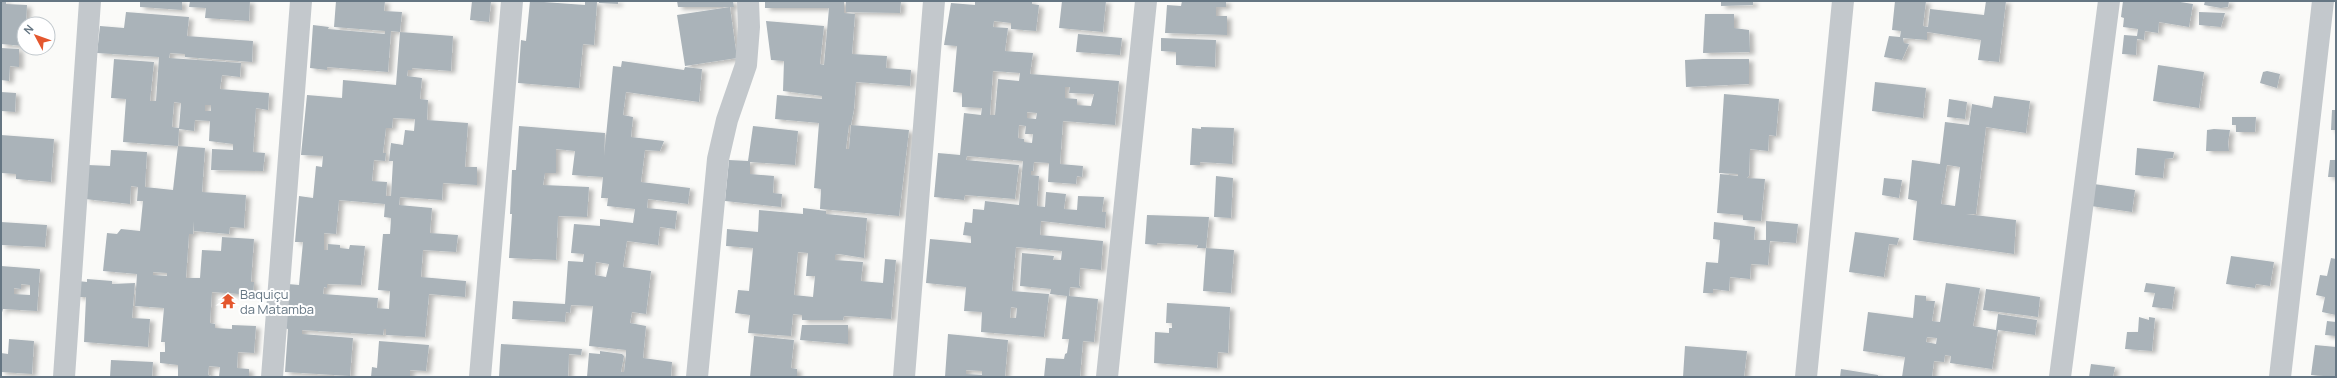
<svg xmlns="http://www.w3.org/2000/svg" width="2337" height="378" font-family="Manrope,sans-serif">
  <defs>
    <filter id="shadow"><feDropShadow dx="4.5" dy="2.5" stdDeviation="2" flood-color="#0004"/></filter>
  </defs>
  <rect width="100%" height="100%" fill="#fafaf8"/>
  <path fill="#aab3b9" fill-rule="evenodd" filter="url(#shadow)" d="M1 1H6V4L27 5 26 24H24V46L1 44Z
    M140 1H182V10L140 7Z
    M190 1H250L249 21 205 18 206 8 189 7Z
    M336 1H385L384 11 402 12 400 32 391 31 388 72 327 67V70L310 68 313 25 329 27 328 29 385 34V31L334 27Z
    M472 1H491L489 22 470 20Z
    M530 1 585 5V2H597L594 45 583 44 579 88 518 83 521 40 526 41Z
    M599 1H618V4L599 3Z
    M677 1H733L734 7H678Z
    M765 1H844V13L855 14 852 54 887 56 886 68 911 70 910 86 856 82 854 109 851 125H849L846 149H849L851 125 909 130 899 216 820 209 821 189 814 188 819 123 775 119 777 95 822 99V96L783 91 784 61 771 60 766 21 824 26 820 64 824 65 829 8H765Z
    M846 1H901L900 13 846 12Z
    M975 1H1032V4L1039 5 1036 31 1011 29V23L994 21 993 27 1008 28 1005 51 1033 53 1030 74 1119 81 1115 125 1063 121 1060 164 1083 166 1082 177 1077 176 1076 184 1048 182 1049 163 1034 162 1033 171H1031V175L1039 176 1037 206 1045 207 1046 192 1066 194 1064 209 1077 210 1078 196 1104 197 1102 212H1106L1105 228 1041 221 1040 235 1103 241 1101 270 1080 268 1079 285 1081 288 1070 287 1069 296 1098 299 1094 342 1083 341 1080 377H1044L1046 358 1064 359 1065 354 1067 353 1069 339H1062L1067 296 1050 294 1051 289 1020 286 1022 253 1054 256 1053 260H1061L1062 251 1016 247 1012 291 1049 294 1044 337 981 332 982 312 964 311 966 287 926 283 930 239 971 243V236L963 235 965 222 972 223 973 209 984 210 985 201 1019 205 1023 161 967 156 966 160 1019 165 1015 199 965 195 964 200 934 197 938 153 960 155 964 113 981 115 982 108 962 107V93L953 92 957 46 944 45 951 3 975 5ZM993 71 1020 73 1019 81 998 79 995 115H990ZM1065 87H1070L1069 93 1094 94 1091 106 1077 105V99L1065 98ZM1027 112 1037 113 1036 119 1027 118ZM1019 125 1026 126 1025 134H1033L1032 143 1024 142V139L1018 138ZM1011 307 1017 308 1016 318H1010Z
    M1062 1H1106L1103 32 1059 28Z
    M1182 1H1226V7H1216V16H1227V35L1165 33 1167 5 1181 6Z
    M1721 1H1753V5L1721 6Z
    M1895 1H1926L1923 26 1928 27 1930 9 1984 15 1986 1H2006L1999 62 1978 60 1981 40 1927 32V40L1903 38 1904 43 1909 44 1902 60 1884 57 1889 36 1900 37 1901 31 1892 30Z
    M2123 1H2174L2193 4 2189 27 2159 22 2158 33 2145 31 2144 40 2137 39 2136 55 2122 54 2124 35 2137 36 2138 29 2123 27 2124 18 2121 17Z
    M2205 1H2229L2228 7 2221 8 2204 5Z
    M730 7 737 58 685 66 677 15Z
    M126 12 189 17 187 36 253 41 252 62 185 57V54L170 53 169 58 241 63 240 77 222 75 220 89 269 93 268 110 256 108 253 152 265 153 263 171 211 170 212 149 233 150V144L209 141 210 121 195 120 194 131 179 129 178 146 123 142 126 99 111 98 114 59 154 62 150 101H156L159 57 97 53 100 26 124 28ZM174 102 181 103 179 128 172 127ZM205 105H211V111H205Z
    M2199 12 2225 13 2221 27 2199 25Z
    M1705 14H1734V28L1749 30 1750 52 1703 53Z
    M400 32 453 36 451 71 412 68V70H408L407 76 422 78 420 99 428 100 427 120 468 123 465 167H477V185L443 183 442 200 400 197 399 205 432 208 430 233 458 235 456 252 423 250 421 277 466 281 465 297 429 294 425 337 386 335V329H384L383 335 302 330V334L353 338 350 376 285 372 288 329 284 328 288 284 299 285 303 242H295L299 196 313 198 316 166 322 167 323 156 301 155 307 95 342 98 343 80 396 85ZM393 118 415 119 414 131 405 130 403 145 391 143 389 161H393L391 196H386L387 182 372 181 374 160 385 161 386 153H383L386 128H392ZM339 200 385 204 384 217 391 218 390 234H383L378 290 390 291 389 309 377 308 378 298 323 294 324 287 327 288V284L361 285 365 246 350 245 349 249 340 248V245L328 244V250H324V233L336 234Z
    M1078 34 1122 38 1120 55 1076 52Z
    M1161 38 1216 40 1215 67 1176 65V52L1161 51Z
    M1 48 19 49V67L10 66 9 81 1 80Z
    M1703 59H1749V84L1686 87 1685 60Z
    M622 61 684 70 685 67 702 69 699 102 626 92 623 115 633 117 631 137 664 141 660 151 645 150 641 182 690 188 688 204 648 199 647 208 677 211 675 229 660 227 658 245 627 241 623 267 651 271 646 314 632 312 630 323 646 326 643 358 672 362 671 377H587L589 353 600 354V351L622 354 624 356 621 372H624L626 355V350L589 346 593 306 571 305 570 313 566 312 565 322 512 319 513 301 565 304 568 261 583 262 584 254 571 253 574 224 600 226V219L633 223 635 209 607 206 608 198H601L603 177 572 175 575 151 556 149V173H545L543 185 589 187 587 217 558 216 556 260 509 258 512 214H510L512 170H516L519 126 605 133 604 156 613 66 621 67ZM596 262 609 264 606 277 595 275Z
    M2158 65 2204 72 2199 108 2153 101Z
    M2267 71 2280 74 2277 88 2260 83 2263 72Z
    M1875 82 1926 88 1923 118 1872 111Z
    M1 92 16 93 15 112 1 111Z
    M1724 94 1779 99 1776 136 1769 135 1768 151 1750 149 1749 176 1747 178 1765 179 1761 221 1743 220V215L1717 213 1720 174 1738 176V174L1719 173Z
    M1994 96 2030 101 2026 133 1986 127 1976 214H1966L2016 220 2014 254 1913 240 1917 201 1908 199 1912 160 1940 164 1945 122 1969 125 1972 104 1992 108ZM1947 165 1960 167 1955 206 1941 204Z
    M1949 99 1967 102 1965 119 1947 117Z
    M2332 110H2336V130H2331Z
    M2232 117H2256L2255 132H2236V125H2232Z
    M753 126 798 131 795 165 750 162V174L774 176 773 193 782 194 781 207 725 201 729 160 748 161Z
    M1201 127 1234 128 1232 164 1200 162V165H1190L1192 128 1201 129Z
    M2214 129 2230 130 2228 143 2229 151H2206L2207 130Z
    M1 135 54 139 51 182 16 179V174L1 173Z
    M178 146 205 148 202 192 246 195 244 228 230 227 229 234 194 231V221L193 234H189L186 278H200L202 250 221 251 222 237 254 239 251 282H254L253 295 212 292 210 323 215 324V328L232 329V325L256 326 254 353 238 352 237 368 249 369V377H219L220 367 209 366 208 375 213 377H178V365L160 363V352H165V342H161L164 308 135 306 137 274 103 271 107 233 117 234 121 229 140 231 143 201H137L138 187 131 186 130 204 85 199 88 165 110 166 111 150 147 152 145 187 173 190ZM153 272 167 273V276L153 275Z
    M2137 148 2174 152 2173 158 2165 159 2163 178 2135 175Z
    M2330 160H2336V177H2328Z
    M1216 176 1233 178 1231 218 1214 217Z
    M1884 178 1902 180 1899 198 1882 195Z
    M2094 184 2135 190 2132 212 2091 206Z
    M803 208 826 211V214L867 218 864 258 839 254 835 255V260L863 262 861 281 883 283 885 259 896 260 891 319 844 316 843 320H802V315L793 314 791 336 748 333 750 315 735 313 738 290 749 291 753 248 726 246 727 229 758 232 759 210 803 214ZM798 252 808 253 806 276H815L813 297 794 295Z
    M1147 215 1209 217 1206 248H1197L1198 245 1157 243V245L1145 244Z
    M1766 221 1798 224 1796 243 1770 241 1768 265 1751 264 1750 279 1730 277 1729 291 1713 289V293H1703L1706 262 1718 263 1720 240 1713 239 1714 222 1755 227 1754 240H1766Z
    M1 222 47 225 45 247 1 245Z
    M1855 232 1899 238 1897 245 1889 244 1884 277 1849 272Z
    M1206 248 1234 250 1231 293 1203 291Z
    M2231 256 2274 262 2270 286 2256 284 2255 288 2226 284Z
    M2331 258 2336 259V315L2322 312 2325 297 2316 295 2320 275 2327 276Z
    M1 266 40 269 37 311 3 309 1 316ZM21 284 30 285V295L14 294V288L21 289Z
    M87 279 112 281V284L135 283 132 318 150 319 148 347 84 342 86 297H77L78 281 87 282Z
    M1946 283 1980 288 1973 326 1996 330 1998 314 2037 320 2035 335 1998 330 1992 369 1950 363 1951 356 1945 355 1944 362 1934 361 1932 377H1902L1905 357 1863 351 1868 312 1913 318 1915 295 1926 296V301H1935L1932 321 1940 322ZM1927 337 1937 338 1936 344 1926 342Z
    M2146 283 2175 287 2172 309 2152 307 2155 293 2144 292Z
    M1986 289 2040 297 2038 317 1983 310Z
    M1167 303 1230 307 1228 353 1218 352 1217 368 1154 363 1155 332 1169 333V328H1172V323H1166Z
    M2139 317 2149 320V317L2155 318 2152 351 2125 349 2127 332H2138Z
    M2327 321 2336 322V336L2325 335Z
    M802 325H848V344L800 340Z
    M948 334 1008 340 1005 377H945ZM966 370 982 371V375L966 374Z
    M754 336 794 340 791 368 797 369V377H750Z
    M9 339 34 341 32 374 1 372V353L8 354Z
    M379 341 429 345 426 371 410 370V377H371L372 367 377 368Z
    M501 344 582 349 581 355 569 354 568 377H499Z
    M2315 345 2336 347V377L2311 375Z
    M1685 346 1747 351 1744 377H1683Z
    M111 360 153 362 152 377H110Z
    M2091 364 2115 367 2113 377H2089Z
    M1841 369 1878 375V377H1840Z"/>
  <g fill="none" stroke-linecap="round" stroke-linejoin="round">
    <path stroke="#c3c8cc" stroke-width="22" d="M64 377 90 1
      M272 377 301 1
      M480 377 512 1
      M697 377 718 159 727 120 746 65 749 27 748 1
      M904 377 934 1
      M1107 377 1146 1
      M1806 377 1843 1
      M2060 377 2109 1
      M2280 377 2323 1"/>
  </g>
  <defs>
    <g id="temple-bare" transform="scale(1.2)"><path d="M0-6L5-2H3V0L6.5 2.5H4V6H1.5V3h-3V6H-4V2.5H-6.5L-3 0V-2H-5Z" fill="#e4572e" stroke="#fff" stroke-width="2.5" paint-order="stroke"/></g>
  </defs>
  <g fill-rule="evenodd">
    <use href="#temple-bare" x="228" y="301"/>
  </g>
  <g text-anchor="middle" stroke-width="4" stroke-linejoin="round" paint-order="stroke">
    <g font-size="13" fill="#657683" stroke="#fff" text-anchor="start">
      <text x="240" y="299">Baquiçu<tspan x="240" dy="15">da Matamba</tspan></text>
    </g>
  </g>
  <rect width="2337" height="378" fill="none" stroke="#657683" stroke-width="4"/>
  <g transform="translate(36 36) rotate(311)"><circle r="19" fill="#ffffff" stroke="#c1c8cd"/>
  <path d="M0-3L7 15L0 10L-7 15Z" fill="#e4572e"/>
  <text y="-6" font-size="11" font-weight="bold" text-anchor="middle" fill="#657683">N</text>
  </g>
</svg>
